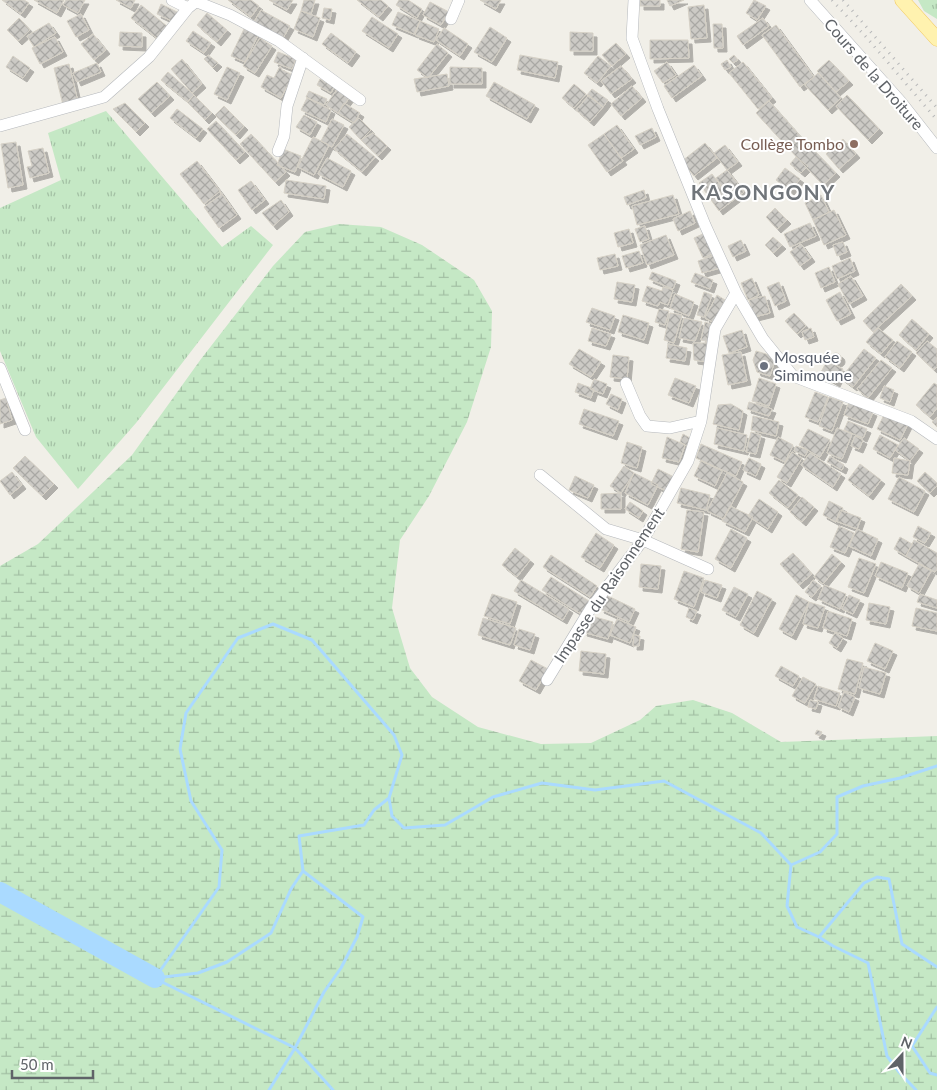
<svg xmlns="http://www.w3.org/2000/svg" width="937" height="1090" font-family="Lato,sans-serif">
  <defs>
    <pattern id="grass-tufts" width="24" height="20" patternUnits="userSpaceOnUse" patternTransform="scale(1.25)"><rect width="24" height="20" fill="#c5e8c5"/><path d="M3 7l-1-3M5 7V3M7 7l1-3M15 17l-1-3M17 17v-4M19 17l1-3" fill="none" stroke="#a3c0a4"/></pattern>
    <pattern id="wetland-marsh" width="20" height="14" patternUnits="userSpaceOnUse" patternTransform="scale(1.25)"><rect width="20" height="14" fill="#c5e8c5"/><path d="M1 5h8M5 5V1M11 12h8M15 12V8" fill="none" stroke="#a3c0a4"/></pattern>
    <pattern id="building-cross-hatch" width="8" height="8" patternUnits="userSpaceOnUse" patternTransform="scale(1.25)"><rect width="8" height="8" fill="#cccac5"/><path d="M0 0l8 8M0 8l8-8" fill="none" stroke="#a9a8a4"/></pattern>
    <filter id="shadow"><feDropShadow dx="4" dy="4" stdDeviation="0" flood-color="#0004"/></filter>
  </defs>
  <rect width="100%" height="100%" fill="#f1efe8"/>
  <path fill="url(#grass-tufts)" d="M918 0H937V19L924 11Z
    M106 111 222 247 251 226 273 245 136 423 78 489 36 437 0 351V208L61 180 48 133Z"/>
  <path fill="url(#wetland-marsh)" d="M339 224 381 227 422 245 474 280 492 311 491 347 467 422 429 496 400 540 392 608 410 668 432 697 478 727 541 744 591 743 640 720 656 706 693 700 732 713 781 742 937 736V1090H0V566L38 544 132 455 201 359 273 266 305 232Z"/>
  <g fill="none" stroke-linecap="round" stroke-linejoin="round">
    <path stroke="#aadaff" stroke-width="3" d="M791 865 820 852 837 834V797L863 786 900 778 937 766
      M819 937 833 946 868 963 887 1056 899 1072 916 1090
      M155 978 219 887 222 850 191 801 180 749 186 713 238 638 273 624 312 640 394 735 402 755 389 798 392 816 404 828 445 825 493 797 542 783 595 790 664 781 761 833 791 865 787 906 797 927 819 937 864 883 877 877 889 879 902 944 937 967
      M156 978 198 973 227 962 271 933 291 889 303 871 299 836 364 825 374 810 389 798
      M156 979 295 1048 333 1090
      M937 1007 912 1046 930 1073 937 1075
      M269 1090 295 1048 324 992 341 968 357 937 363 917 303 871"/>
    <path stroke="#aadaff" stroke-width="20" d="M0 892 155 978"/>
  </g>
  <path fill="url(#building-cross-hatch)" stroke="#d6d1c6" filter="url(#shadow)" d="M2 0H24L29 3 21 14Z
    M34 0H64L57 13Z
    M66 0H85L78 13 63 5Z
    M116 0H135L131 8Z
    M228 0H251L259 6 251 17Z
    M269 0H293L287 10Z
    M304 0H315L311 14 301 11Z
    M357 0H381L388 6 379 17Z
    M399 0H408L422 9 417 18 396 5Z
    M480 0H501L496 9Z
    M640 0H660V6H640Z
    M667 0H684L670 6Z
    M754 0 766 6 757 20 746 13Z
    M430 2 449 12 441 25 423 15Z
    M161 4 179 13 174 22 157 14Z
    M141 5 168 27 158 39 131 18Z
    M704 5 707 38 691 39 688 7Z
    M324 8 332 9 330 20 322 18Z
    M261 10 290 26 283 38 254 22Z
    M301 11 320 18 313 37 294 29Z
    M398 12 420 21 414 34 392 25Z
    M207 13 227 30 217 42 197 25Z
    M81 14 89 30 76 37 67 21Z
    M372 17 398 34 389 48 362 31Z
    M19 18 30 30 18 41 7 30Z
    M763 18 769 26 743 45 737 36Z
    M420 21 439 29 434 42 415 35Z
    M49 23 56 33 34 47 27 36Z
    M713 24H722L723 48H714Z
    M776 25 814 77 800 87 762 35Z
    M490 27 507 38 492 62 474 52Z
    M444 28 468 44 460 56 436 40Z
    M244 29 258 35 245 62 231 56Z
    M193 31 211 43 204 53 186 41Z
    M120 32 142 33V47L119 46Z
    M570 32 593 33V51H570Z
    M331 33 356 52 348 63 322 44Z
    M93 34 106 50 94 60 81 44Z
    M55 37 63 52 40 64 32 48Z
    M260 38 272 46 255 73 243 66Z
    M650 40H688L689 58 650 59Z
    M616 43 626 54 612 66 602 55Z
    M437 44 448 53 428 78 417 70Z
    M278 52 296 59 292 69 274 62Z
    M208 55 218 63 213 68 204 59Z
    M520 55 558 62 555 78 517 70Z
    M734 55 738 60 733 63 729 59Z
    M13 56 30 68 23 78 6 67Z
    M598 56 611 66 597 83 584 73Z
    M182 59 202 84 192 93 171 69Z
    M727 60 731 67 725 70 721 64Z
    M829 60 849 81 836 92 817 71Z
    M667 62 676 75 663 83 654 71Z
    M743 62 772 98 758 109 729 73Z
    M97 63 101 72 77 82 73 73Z
    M69 64 78 102 63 105 54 68Z
    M694 65 702 76 672 98 664 86Z
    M280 66 282 70 293 75 281 98 261 87 267 75 274 78Z
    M621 66 632 79 611 94 601 81Z
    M227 67 240 73 227 100 214 94Z
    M450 67 482 68V84H450Z
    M168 72 194 95 188 102 161 80Z
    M818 73 841 98 828 110 805 85Z
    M447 74 449 86 417 92 414 79Z
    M320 79 334 87 331 93 317 85Z
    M157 82 170 96 151 113 138 99Z
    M494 82 535 105 527 119 486 96Z
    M574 84 586 94 574 108 562 98Z
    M632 86 642 98 621 116 611 104Z
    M338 88 350 97 338 113 326 105Z
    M592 89 608 100 603 107 587 95Z
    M309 91 327 99 324 105 306 97Z
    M194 95 212 113 205 120 187 102Z
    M589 95 603 107 590 122 576 110Z
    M847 95 879 129 868 140 836 106Z
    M307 98 331 110 326 122 301 110Z
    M769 101 801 137 789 149 756 113Z
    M125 103 145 123 136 132 113 109Z
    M344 103 360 113 354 123 338 113Z
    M224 106 244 126 236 135 215 115Z
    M177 109 203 129 196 138 170 118Z
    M304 115 317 122 310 135 296 127Z
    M359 118 371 130 361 140 349 127Z
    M332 119 344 125 332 147 321 141Z
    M216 121 245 152 236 160 207 129Z
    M617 125 634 149 621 158 604 134Z
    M652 128 656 137 640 145 635 136Z
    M373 133 387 146 378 156 361 140Z
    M251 134 286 172 275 182 240 144Z
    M347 134 375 157 362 172 334 149Z
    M604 134 623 161 607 172 588 145Z
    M313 137 329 145 314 175 298 167Z
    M801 137 836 173 823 185 789 149Z
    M843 139 856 154 839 169 826 154Z
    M16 142 23 185 8 188 1 144Z
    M705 143 717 158 694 176 682 161Z
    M725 145 738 162 727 170 714 153Z
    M43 148 49 173 30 178 27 167 32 166 28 151Z
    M283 149 301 156 295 172 277 165Z
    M796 157 808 166 801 173 790 164Z
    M327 158 351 171 343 187 318 174Z
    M197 161 220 191 204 204 180 174Z
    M785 168 800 179 790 191 776 180Z
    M727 170 744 192 732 201 716 178Z
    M712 174 732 201 719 211 699 183Z
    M286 180 326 186 324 199 284 193Z
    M251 181 265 200 252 210 238 190Z
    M644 190 646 198 627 205 624 197Z
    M220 191 237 215 219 228 204 207 221 195Z
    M673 195 679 214 637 225 632 206Z
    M821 195 829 212 813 220 805 203Z
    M281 200 289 212 273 226 262 213Z
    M775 208 787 220 777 229 766 217Z
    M834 210 846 235 824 245 813 220Z
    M690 211 695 223 678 231 673 219Z
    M810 223 816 236 790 247 784 234Z
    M645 226 649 239 640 242 635 229Z
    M629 229 633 243 618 247 614 233Z
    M705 233 714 253 703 258 694 238Z
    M666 235 674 255 647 265 640 245Z
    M773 237 782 245 773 253 765 245Z
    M741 240 746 251 733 257 728 246Z
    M843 242 847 252 837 256 833 245Z
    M801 244 811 258 800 266 790 252Z
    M639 251 643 263 626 268 622 256Z
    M615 254 618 266 600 270 597 258Z
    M715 255 720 268 702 273 698 261Z
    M850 258 855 271 837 279 832 266Z
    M829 267 835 282 821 288 815 273Z
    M652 272 676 281 673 289 649 279Z
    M695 273 713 280 710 289 691 282Z
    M851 276 863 296 849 304 838 284Z
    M752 278 759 295 748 300 741 283Z
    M617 282 635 285 632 302 614 299Z
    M779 282 786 301 775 306 767 287Z
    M901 284 912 296 873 332 863 321Z
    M647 286 662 291 663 287 673 290 668 305 660 302 658 306 642 301Z
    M704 292 712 295 704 317 697 315Z
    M840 292 851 314 837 321 826 300Z
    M675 294 694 302 689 316 670 308Z
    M717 295 725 300 713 322 705 318Z
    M765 296 770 313 754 317 749 300Z
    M592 308 615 316 610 330 586 322Z
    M659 309 669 311 665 325 655 322Z
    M670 313 682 315 674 343 664 340Z
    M794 313 806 326 797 334 785 321Z
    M623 315 649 323 644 340 618 332Z
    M684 318 702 322 695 341 679 338Z
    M912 319 929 334 916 350 899 335Z
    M705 322 714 325 710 342 701 340Z
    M592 328 611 334 606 346 588 341Z
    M811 328 814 337 805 340 802 332Z
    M878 328 893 340 881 354 866 342Z
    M742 330 747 347 729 353 723 336Z
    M897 341 912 352 900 368 885 357Z
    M927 341 937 349V367L934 370 916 353Z
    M693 343H707V362L694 360Z
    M668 344 687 348 685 361 666 358Z
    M579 349 601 362 591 377 569 364Z
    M864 349 876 358 853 387 841 378Z
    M756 351 776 357 770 376 757 372 753 360Z
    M741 352 747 381 728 385 722 355Z
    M831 358a5 5 0 1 1 10 0a5 5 0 1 1-10 0Z
    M613 355 629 357 627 379 610 377Z
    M881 360 892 368 868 398 857 389Z
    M827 361 843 369 836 383 820 374Z
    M675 378 696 386 689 403 668 395Z
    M759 378 776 384 769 406 752 401Z
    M594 379 607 384 603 394 590 389Z
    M578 383 594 389 591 398 575 392Z
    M934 383 937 385V408L930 417 916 405Z
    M884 386 894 390 890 402 880 398Z
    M815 392 828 397 818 422 805 417Z
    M611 394 622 399 618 410 606 404Z
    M829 397 843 402 832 431 819 426Z
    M6 398 12 420 0 424V400Z
    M749 402 772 409 769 416 747 409Z
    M849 402 873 412 868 424 844 415Z
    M731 404 743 411 739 430 713 424 718 405Z
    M584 409 619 421 613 436 579 424Z
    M885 413 908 424 900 440 877 429Z
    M753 416 779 422 776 436 751 430Z
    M937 417V427L932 422Z
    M848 421 867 429 863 438 844 430Z
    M717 428 747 435 744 451 714 444Z
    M837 428 852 434 842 459 827 453Z
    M808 429 830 440 820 457 799 445Z
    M751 432 761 435 756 454 746 452Z
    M683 434 690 438 687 446 680 442Z
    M880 435 898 445 890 458 873 449Z
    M855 436 863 440 859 449 851 446Z
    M667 437 685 445 679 462 662 458Z
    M778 437 793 445 785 462 770 455Z
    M904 438 919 449 910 461 895 450Z
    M627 442 642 447 637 468 621 463Z
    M701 444 742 462 736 476 696 458Z
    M796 446 808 450 805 456 794 451Z
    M792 452 802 458 787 483 777 477Z
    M810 453 841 474 833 487 801 465Z
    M25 456 54 484 42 496 13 468Z
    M830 456 844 465 842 470 827 462Z
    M749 458 761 464 756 476 743 470Z
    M894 458 910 461 908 475 892 473Z
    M701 461 722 471 715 486 694 476Z
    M860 464 881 480 869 496 848 480Z
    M624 466 634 473 621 493 610 486Z
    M658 469 676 478 669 492 651 484Z
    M12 472 22 485 10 495 0 481Z
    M925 472 937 483V486L930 493 917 481Z
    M634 473 658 485 648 505 625 493Z
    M727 473 743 482 724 519 707 511Z
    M575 476 594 485 588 498 569 490Z
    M899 477 925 491 914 512 888 499Z
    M779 480 798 495 788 508 769 493Z
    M681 488 710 495 706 510 677 503Z
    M621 493V509H601V494Z
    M802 497 814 507 802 522 790 512Z
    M759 499 778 512 768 529 748 516Z
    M829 501 843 508 836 522 823 515Z
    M630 502 643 511 639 518 625 509Z
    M730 506 753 517 745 532 722 521Z
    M687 510 704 512 698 552 681 549Z
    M840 510 861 518 857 529 836 521Z
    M839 526 854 533 845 553 830 547Z
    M918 526 931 533 925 543 913 537Z
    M731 529 747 538 731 568 715 559Z
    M857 529 878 539 871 556 849 546Z
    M596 533 614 545 600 568 581 557Z
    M900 537 912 544 906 556 894 549Z
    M914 540 937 553V569L935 572 906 556Z
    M515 548 530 560 517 577 502 565Z
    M793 553 812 574 799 585 780 564Z
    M832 554 841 562 823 584 814 577Z
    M551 555 597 586 590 597 543 567Z
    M859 558 876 564 864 593 848 587Z
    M881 562 908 573 902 588 875 576Z
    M641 564 661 566 658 589 639 587Z
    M919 564 931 571 919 593 907 586Z
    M684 571 704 578 694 607 674 599Z
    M551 577 589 601 581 614 542 590Z
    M521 580 569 609 563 620 514 591Z
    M705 580 722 585 717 598 701 592Z
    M813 580 821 586 812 597 805 592Z
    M824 585 846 594 840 609 818 599Z
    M734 587 748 594 736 617 722 610Z
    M757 591 772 599 754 633 740 625Z
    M492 594 517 602 510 624 484 616Z
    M920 594 937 600V608L917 602Z
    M606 595 635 609 629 622 600 609Z
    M796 595 809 602 792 636 779 629Z
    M849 595 860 600 853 614 842 609Z
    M809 602 825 607 818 628 803 624Z
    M869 603 890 607 886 624 866 620Z
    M689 608 697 611 693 620 686 617Z
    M916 608 937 613V631L912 626Z
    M828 611 852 619 847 636 823 628Z
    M588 615 613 622 608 639 583 632Z
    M483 618 516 628 510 645 478 635Z
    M617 619 636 627 630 643 610 635Z
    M519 629 535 634 530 650 514 645Z
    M835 633 843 638 837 648 829 643Z
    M634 635 640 636 639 646H633Z
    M875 643 893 651 885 669 867 661Z
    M581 651 606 654 604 674 579 671Z
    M847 659 863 663 855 694 838 689Z
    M531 660 548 669 536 690 519 681Z
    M781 666 799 676 793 686 775 676Z
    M864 667 886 673 880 694 859 688Z
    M803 677 816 684 805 703 792 696Z
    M818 686 840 693 836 706 814 699Z
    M844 692 855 697 849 712 838 707Z
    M810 700 818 702 816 709 808 707Z
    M817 730 822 732 820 736 815 734Z"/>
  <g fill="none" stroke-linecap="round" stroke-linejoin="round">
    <g stroke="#b5b8bc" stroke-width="12">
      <path id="minor" d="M172 0 188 8
        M634 0 632 38 658 109 705 225 736 293 763 339 793 376 911 421 937 439
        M810 0 901 102 937 148
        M197 2 230 15 279 41 360 100
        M451 19 459 0
        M0 126 104 97 149 57 188 8 198 0
        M278 151 284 136 287 106 303 58
        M0 368 25 430
        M626 383 640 416 647 426 670 428 701 421
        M540 475 606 529 643 540 708 569
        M547 680 591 608 643 540 688 461 701 421 715 329 736 293"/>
    </g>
    <g stroke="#f2c960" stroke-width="15">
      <path id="major" d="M902 0 937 39"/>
    </g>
    <use href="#minor" stroke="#fff" stroke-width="11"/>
    <use href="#major" stroke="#fff2af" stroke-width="14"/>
    <path stroke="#b6b7b8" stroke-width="3" stroke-dasharray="1 6" stroke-linecap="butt" d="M832 0 867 38 937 120
      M843 0 937 108"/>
  </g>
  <circle fill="#8d6e63" stroke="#fff" stroke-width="2" cx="854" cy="144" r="5"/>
  <circle fill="#6b7280" stroke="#fff" stroke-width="2" cx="764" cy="366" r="5"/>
  <g text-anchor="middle" stroke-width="4" stroke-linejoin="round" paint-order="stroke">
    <g font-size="16" fill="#5f6368" stroke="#fff">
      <text transform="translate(874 74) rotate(49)" y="6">Cours de la Droiture</text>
      <text transform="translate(609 585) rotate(-56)" y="6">Impasse du Raisonnement</text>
    </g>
    <g font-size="16" fill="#785e54" stroke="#fff" text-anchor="end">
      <text x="844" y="150">Collège Tombo</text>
    </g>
    <g font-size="16" fill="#5b616d" stroke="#fff" text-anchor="start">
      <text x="774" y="363">Mosquée<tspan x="774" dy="18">Simimoune</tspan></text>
    </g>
    <g font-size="21" font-weight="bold" letter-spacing="1" fill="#70757a" stroke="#fff">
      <text x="763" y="200">KASONGONY</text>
    </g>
  </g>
  <g transform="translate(902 1055) rotate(21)" stroke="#ffffff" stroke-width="4" paint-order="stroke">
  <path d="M0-4L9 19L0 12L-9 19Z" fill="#5f6368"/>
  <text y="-8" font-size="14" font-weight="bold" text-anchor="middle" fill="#5f6368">N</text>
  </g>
  <path d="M12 1070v8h81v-8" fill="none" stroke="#5f6368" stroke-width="2.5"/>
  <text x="20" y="1070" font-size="15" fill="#5f6368" stroke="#ffffff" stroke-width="4" paint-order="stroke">50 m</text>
</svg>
